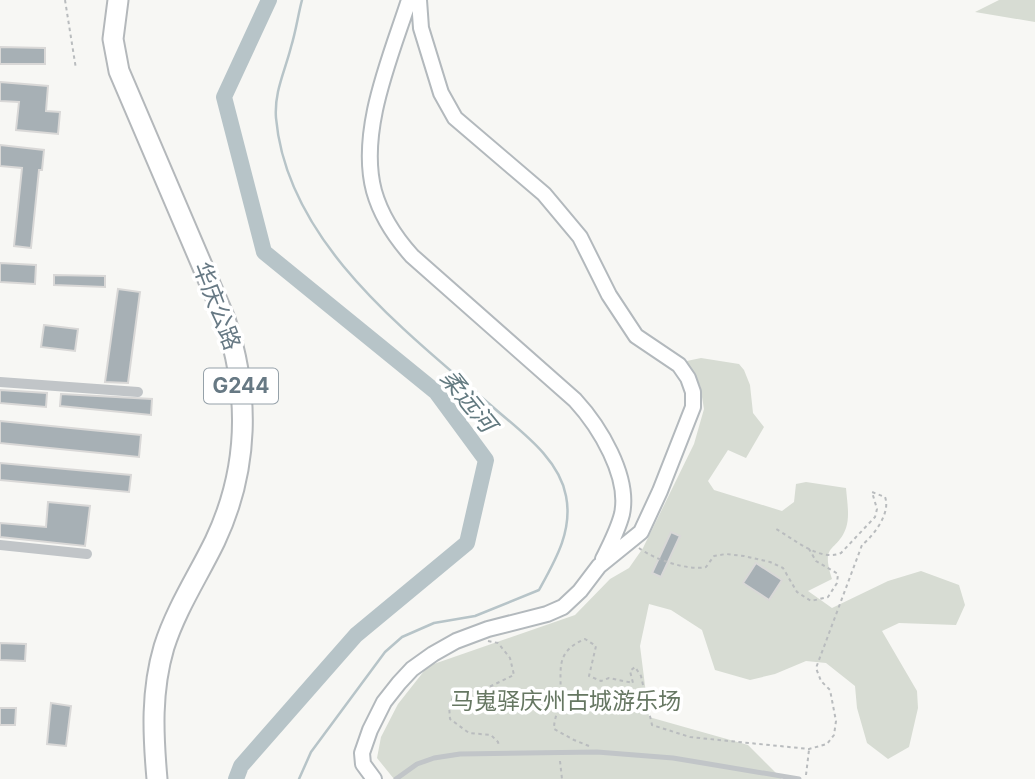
<svg xmlns="http://www.w3.org/2000/svg" width="1035" height="779" font-family="Inter,'Noto Sans SC',sans-serif">
  <rect width="100%" height="100%" fill="#f7f7f4"/>
  <path fill="#d7dcd3" d="M999 0H1035V22L975 12Z
    M701 358 739 364 744 370 750 385 753 413 764 427 746 458 728 450 708 481 714 490 782 511 794 502 796 484 806 482 846 488C847 501 850 516 846 528 837 553 820 542 832 579L808 591 832 608 888 581 921 571 959 585 965 605 956 625 899 623 882 631 917 691 918 708 909 747 888 759 867 743 857 708 855 686 826 663 806 661 775 674 750 680 715 670 702 630 671 610 649 604 640 646 649 717 748 745 782 779H394L377 758 381 737 398 704 428 666 575 615 610 579 629 568 643 548 694 444 704 409 700 385 682 362Z"/>
  <g fill="none" stroke-linecap="round" stroke-linejoin="round">
    <path stroke="#b7c4c8" stroke-width="2.5" d="M299 779 311 752 385 652 402 637 434 623 475 616 539 590C555 561 573 531 566 496 559 458 520 431 494 408 407 332 287 243 276 118 274 92 285 71 291 47 296 31 298 15 302 0"/>
    <path stroke="#b7c4c8" stroke-width="16" d="M236 779 241 766 356 635 467 543 486 460 436 392 264 252 224 97 269 0"/>
  </g>
  <path fill="#a7b0b5" stroke="#d9d8d7" stroke-width="2" d="M0 47 45 48V64H0Z
    M0 82 48 86 46 111 60 112 58 134 16 130 19 102 0 101Z
    M0 145 44 150 42 170H39L31 248 14 246 22 168 0 166Z
    M0 263 36 265 35 284 0 282Z
    M54 275 105 276V287L54 285Z
    M118 289 140 292 128 383 105 382Z
    M44 325 78 329 75 351 41 347Z
    M0 390 47 393 46 407 0 403Z
    M61 394 152 399 151 415 60 406Z
    M0 421 141 435 139 457 0 443Z
    M0 463 131 475 129 492 0 480Z
    M48 502 90 506 85 546 0 537V523L46 527Z
    M671 532 680 536 661 577 652 573Z
    M756 563 782 580 769 600 743 583Z
    M0 643 26 644 25 661 0 660Z
    M51 703 71 706 66 746 47 744Z
    M0 708H16L15 725H0Z"/>
  <g fill="none" stroke-linecap="round" stroke-linejoin="round">
    <g stroke="#b3b9bd" stroke-width="18">
      <path id="secondary" d="M409 0C391 56 358 131 374 191 381 216 395 237 412 256L575 400C599 426 630 476 622 514 618 530 610 545 603 559
        M374 779 363 764 362 753 370 730 384 702 399 683 412 669 433 654 456 641 488 629 547 614 563 607 580 591 599 566 641 532 660 491 693 407V392L688 378 679 365 636 336 609 295 580 237 544 194 455 118 441 93 421 28 419 0"/>
    </g>
    <g stroke="#b4b8bb" stroke-width="23">
      <path id="highway" d="M118 0 113 39 119 71 225 319C250 393 249 469 215 541 198 576 176 609 164 647 151 691 153 734 157 779"/>
    </g>
    <path stroke="#b9bcbe" stroke-width="2" stroke-dasharray="3.5 3.5" stroke-linecap="butt" d="M65 0 76 69
      M639 548C653 559 688 571 706 567L714 556 726 554 744 556 770 562 783 568 797 592 811 601 828 597 837 583 838 574 816 561 809 549
      M488 641 498 643 510 658 514 675 489 687 454 696 449 705 450 719 469 733 491 735 498 742 499 746
      M589 746 574 740 554 729C554 719 558 711 560 701 563 672 552 653 585 639L596 646 589 676 601 681 609 678 633 683 630 671 635 667 641 676 652 725 690 737 719 740 809 749 827 744 834 735 836 721 830 690 821 681 816 668 862 545C874 535 891 513 885 497L872 492 877 509 875 517 841 553C820 562 794 539 776 529
      M560 761 562 779
      M806 775 809 750"/>
    <path stroke="#c1c5c8" stroke-width="5" d="M396 779 417 764 434 758 460 754 597 752 673 758 799 779"/>
    <path stroke="#c1c5c8" stroke-width="10" d="M0 382 138 392
      M0 545 87 554"/>
    <use href="#secondary" stroke="#fff" stroke-width="14"/>
    <use href="#highway" stroke="#fff" stroke-width="19"/>
  </g>
  <g text-anchor="middle" stroke-width="7" stroke-linejoin="round" paint-order="stroke">
    <rect fill="#fff" stroke="#95a1a9" stroke-width="2" x="204" y="368.5" width="74" height="35" rx="5"/>
    <g font-size="21" font-weight="bold" fill="#677984">
      <text x="241" y="393">G244</text>
    </g>
    <g font-size="23" fill="#677984" stroke="#fff">
      <text transform="translate(217 306) rotate(69)" y="8">华庆公路</text>
    </g>
    <g font-size="23" fill="#667762" stroke="#fff">
      <text x="566" y="709">马嵬驿庆州古城游乐场</text>
    </g>
    <g font-size="24" font-style="italic" fill="#637a80" stroke="#fff">
      <text transform="translate(468 401) rotate(51)" y="8">柔远河</text>
    </g>
  </g>
</svg>
